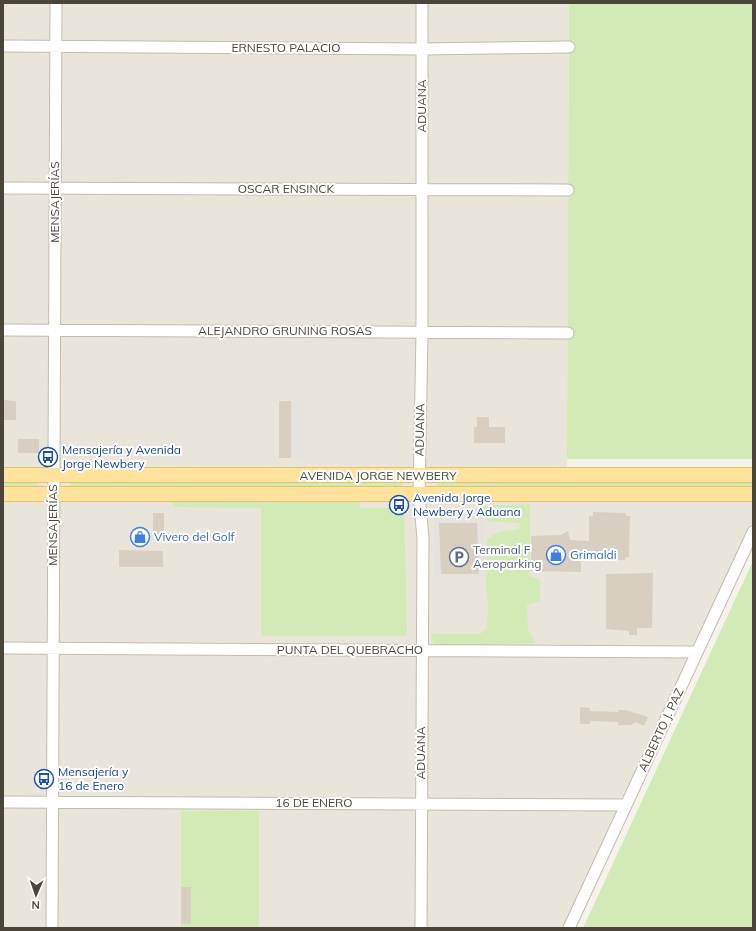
<svg xmlns="http://www.w3.org/2000/svg" width="756" height="931" font-family="Mulish,sans-serif">
  <rect width="100%" height="100%" fill="#f6f3ec"/>
  <path fill="#eae5da" d="M3 3H569L567 495 753 494V532L569 928H3Z"/>
  <path fill="#d2eab5" d="M569 3H753V459H567Z
    M3 480 37 482V486L35 489H3Z
    M439 480 753 482V490L438 489 436 482Z
    M70 481H401L403 486 401 489 71 488Z
    M172 498 361 499 360 508H404L407 632 405 636H261V508L173 507Z
    M530 504V576L540 580V601L527 605 528 631 536 643 434 645 431 634H480L487 628 488 607 486 583 487 539 499 532 519 529 520 523 487 521 483 506Z
    M753 561V928H583Z
    M181 811H259V928H181Z"/>
  <path fill="#e5e3e0" d="M279 401H305L304 458H279Z
    M484 511 485 576H434L433 512Z"/>
  <path fill="#d8cfc1" d="M3 400 16 401V420H3Z
    M279 401H291V458H279Z
    M477 417H489V427H505V443H474V427H477Z
    M18 439H39V453H18Z
    M593 512 626 513V516H630L629 557H626L625 560 581 559V572L531 571V536L561 535 568 531 570 540 589 541V516H593Z
    M153 513H164V537H153Z
    M439 523H477L479 574H441Z
    M119 550 163 551V567H119Z
    M653 573 652 628H637V635H629V631L606 629V574Z
    M580 707 590 708V711L618 712V710H626L648 717 644 726 636 722 631 725H618V722L590 721V724H580Z
    M181 887H191V924H181Z"/>
  <g fill="none" stroke-linecap="round" stroke-linejoin="round">
    <g stroke="#c2bbae" stroke-width="13">
      <path id="minor" d="M3 46 422 49 569 47
        M3 188 568 190
        M3 330 568 333
        M3 648 697 652
        M3 802 626 805
        M52 928 56 3
        M421 928 423 538 419 495 422 332V3
        M569 928 753 532"/>
    </g>
    <g stroke="#e6c16a" stroke-width="16">
      <path id="major" d="M3 475H753
        M3 494H753"/>
    </g>
    <use href="#minor" stroke="#fff" stroke-width="11"/>
    <use href="#major" stroke="#ffe39c" stroke-width="14"/>
  </g>
  <defs>
    <g id="bus-ring" transform="scale(1)"><circle r="9.5" fill="#fff" stroke="#1a4fb4" stroke-width="1.5"/><path d="M-5-6H5V4H4V6H2V4H-2V6H-4V4H-5ZM-3.5-4V0h7V-4ZM-3.5 1.2v1.5H-2V1.2ZM2 1.2v1.5H3.5V1.2Z" fill="#1a4fb4"/></g>
    <g id="shop-ring" transform="scale(1)"><circle r="9.5" fill="#fff" stroke="#3f7fe0" stroke-width="1.5"/><path d="M-5-2.5h2.3a2.7 3.5 0 0 1 5.4 0H5L5.5 6h-11ZM-1.5-2.5h3a1.5 2.3 0 0 0-3 0Z" fill="#3f7fe0"/></g>
    <g id="parking-ring" transform="scale(1)"><circle r="9.5" fill="#fff" stroke="#5c6f8a" stroke-width="1.5"/><path d="M-3.5-5.5H1a3.5 3.5 0 0 1 0 7H-1V5.5H-3.5ZM-1-3.4V-.6H.8a1.4 1.4 0 0 0 0-2.8Z" fill="#5c6f8a"/></g>
  </defs>
  <g fill-rule="evenodd">
    <use href="#bus-ring" x="48" y="457"/>
    <use href="#bus-ring" x="399" y="505"/>
    <use href="#shop-ring" x="140" y="537"/>
    <use href="#shop-ring" x="556" y="555"/>
    <use href="#parking-ring" x="459" y="557"/>
    <use href="#bus-ring" x="44" y="779"/>
  </g>
  <g text-anchor="middle" stroke-width="4" stroke-linejoin="round" paint-order="stroke">
    <g font-size="12" fill="#4b4439" stroke="#fff">
      <text x="286" y="52">ERNESTO PALACIO</text>
      <text transform="translate(422 106) rotate(-90)" y="4">ADUANA</text>
      <text x="286" y="193">OSCAR ENSINCK</text>
      <text transform="translate(55 202) rotate(-90)" y="4">MENSAJERÍAS</text>
      <text x="285" y="335">ALEJANDRO GRUNING ROSAS</text>
      <text transform="translate(420 430) rotate(-89)" y="4">ADUANA</text>
      <text x="378" y="480">AVENIDA JORGE NEWBERY</text>
      <text transform="translate(53 525) rotate(-90)" y="4">MENSAJERÍAS</text>
      <text x="350" y="654">PUNTA DEL QUEBRACHO</text>
      <text transform="translate(661 730) rotate(-65)" y="4">ALBERTO J. PAZ</text>
      <text transform="translate(421 753) rotate(-90)" y="4">ADUANA</text>
      <text x="314" y="807">16 DE ENERO</text>
    </g>
    <g font-size="12" fill="#164399" stroke="#fff" text-anchor="start">
      <text x="62" y="454">Mensajería y Avenida<tspan x="62" dy="14">Jorge Newbery</tspan></text>
      <text x="413" y="502">Avenida Jorge<tspan x="413" dy="14">Newbery y Aduana</tspan></text>
      <text x="58" y="776">Mensajería y<tspan x="58" dy="14">16 de Enero</tspan></text>
    </g>
    <g font-size="12" fill="#366cbe" stroke="#fff" text-anchor="start">
      <text x="154" y="541">Vivero del Golf</text>
      <text x="570" y="559">Grimaldi</text>
    </g>
    <g font-size="12" fill="#4e5e75" stroke="#fff" text-anchor="start">
      <text x="473" y="554">Terminal F<tspan x="473" dy="14">Aeroparking</tspan></text>
    </g>
  </g>
  <rect width="756" height="931" fill="none" stroke="#4b4439" stroke-width="8"/>
  <g transform="translate(36 895) rotate(182)" stroke="#ffffff" stroke-width="3" paint-order="stroke">
  <path d="M0-3L7 15L0 10L-7 15Z" fill="#4b4439"/>
  <text y="-6" font-size="11" font-weight="bold" text-anchor="middle" fill="#4b4439">N</text>
  </g>
</svg>
